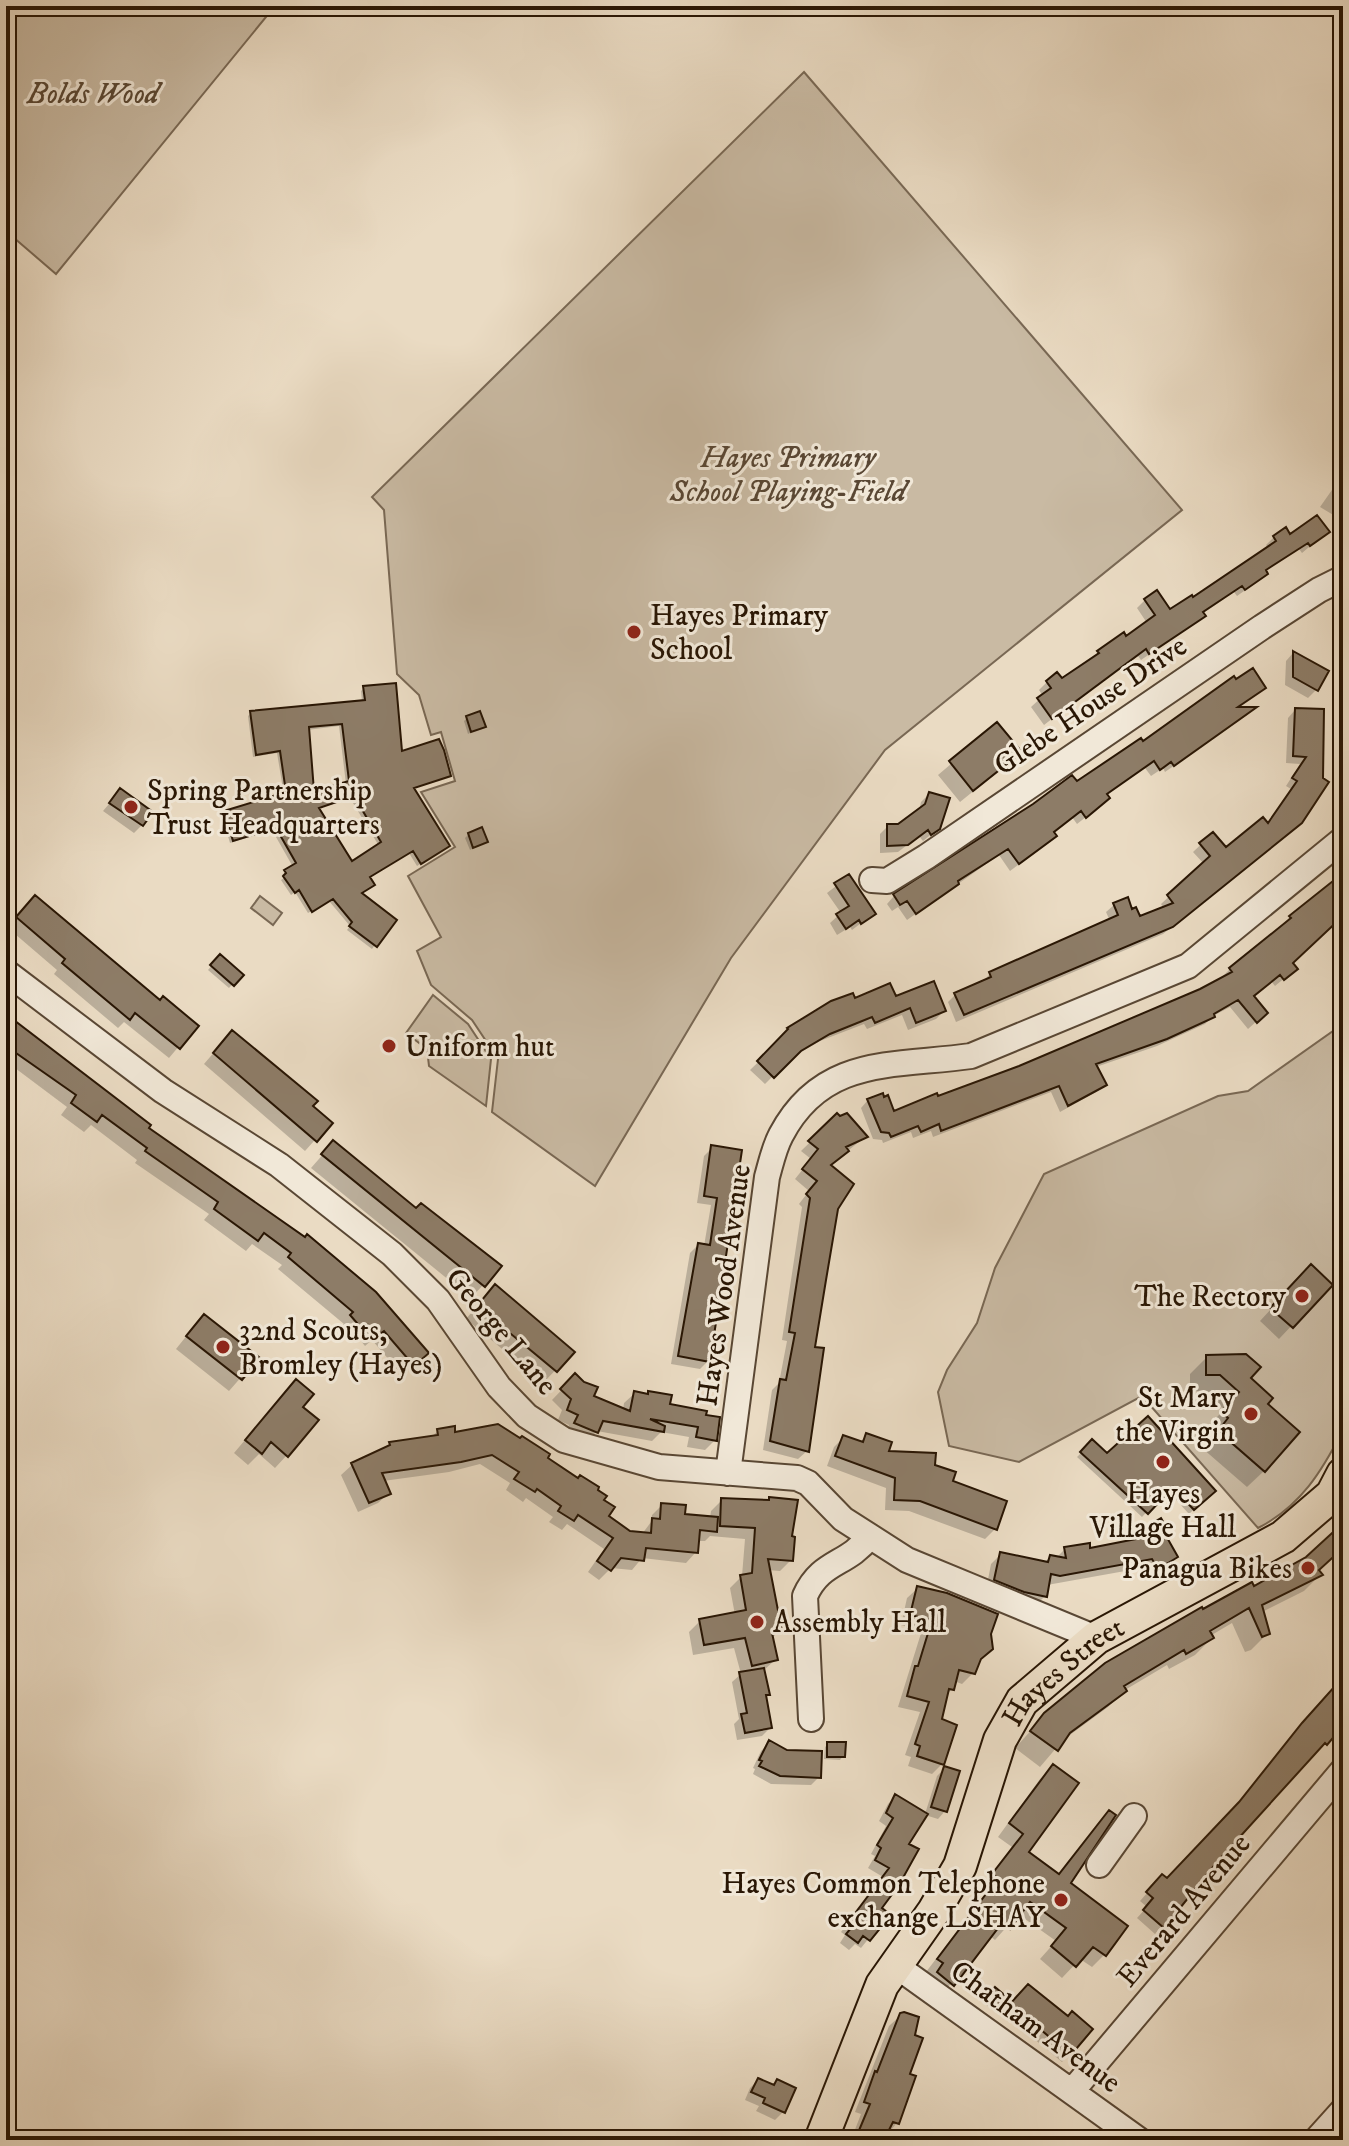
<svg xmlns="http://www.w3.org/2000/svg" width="1349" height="2146" font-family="'IM FELL DW Pica',serif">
  <rect width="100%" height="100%" fill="#eadbc3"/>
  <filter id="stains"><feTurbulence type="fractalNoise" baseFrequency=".0025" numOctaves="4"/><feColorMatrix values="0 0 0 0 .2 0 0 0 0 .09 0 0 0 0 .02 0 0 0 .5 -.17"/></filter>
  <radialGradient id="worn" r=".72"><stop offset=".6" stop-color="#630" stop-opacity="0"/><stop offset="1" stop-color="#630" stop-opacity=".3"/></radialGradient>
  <path fill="#c9baa3" stroke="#796854" stroke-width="2" d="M6 6H275L56 274 6 231Z
    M804 72 1182 510 885 750 731 958 595 1186 492 1112 498 1059 472 1020 431 985 417 951 441 937 408 876 455 847 421 792 455 781 441 732 431 735 419 695 397 674 384 510 372 497Z
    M260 896 282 913 273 925 251 908Z
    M433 995 468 1024 491 1059 486 1106 429 1066 427 1049 406 1033Z
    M1343 1024V1430C1322 1471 1301 1506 1258 1528L1142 1396 1019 1462 949 1446 938 1392 947 1370 977 1323 995 1268 1044 1174 1218 1096 1248 1091Z"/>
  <path fill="#0003" fill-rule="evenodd" d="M1341 477H1343V516L1340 519 1320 507Z
    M1327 532 1302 553 1299 549 1264 571 1266 574 1258 581 1237 596 1234 592 1202 614 1195 623 1141 660 1138 656 1106 677 1044 725 1031 707 1043 696 1039 690 1047 682 1061 681 1123 635 1125 638 1147 623 1137 608 1145 600 1169 612 1193 600 1269 549 1266 545 1274 537Z
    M1293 653 1316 690 1308 698 1285 685 1286 661Z
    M1264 687 1236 708 1253 709 1247 715 1165 772 1163 768 1151 776 1145 768 1106 795 1100 806 1077 824 1072 817 1052 833 1054 836 1046 844 1010 871 999 855 907 920 898 907 892 911 887 904 894 896 1143 743Z
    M364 688 400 754 448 775 412 789 444 849 417 866 409 853 368 877 360 894 375 945 372 949 347 930 350 926 329 901 308 913 295 892 291 895 281 880 284 878 282 875 293 867 272 830 230 843 222 816 225 812 284 795 277 753 253 757 248 716 251 713 362 702 361 691ZM339 726 346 784 312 794 307 730ZM350 798 379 846 352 863 317 809Z
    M1295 710 1322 711 1291 830 1163 934 956 1022 948 1002 955 995 983 981 990 974 1110 921 1106 912 1114 905 1131 911 1139 919 1164 909 1161 904 1204 864 1193 852 1212 834 1226 850 1267 825 1291 789 1286 786 1300 764 1286 763 1288 718Z
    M467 718 483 726 468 734 464 721Z
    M997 725 1007 764 960 802 938 775Z
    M120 791 142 825 134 833 103 811Z
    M929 794 939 828 923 841 919 836 898 852 880 853V834L888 826H898L919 811 921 802Z
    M469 834 486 841 470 850 465 838Z
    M1343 875V916L1291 963 1287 976 1275 986 1271 981 1252 997 1258 1020 1248 1029 1230 1007 1213 1016 1205 1024 1157 1046 1096 1067 1104 1084 1096 1092 1060 1112 1051 1092 933 1137 931 1131 913 1138 911 1132 883 1143 882 1140 873 1139 861 1108 868 1100 893 1113 937 1099 1020 1068 1201 991 1224 979 1222 977 1230 969 1284 927 1283 925 1290 917Z
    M849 876 873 914 852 930 850 927 837 935 830 923 841 913 827 893Z
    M25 908 159 1002 196 1026 169 1058 124 1022 118 1028 54 974 57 970 8 928Z
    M220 956 241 975 229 988 208 970Z
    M895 999 944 1011 936 1019 908 1030 902 1015 867 1029 864 1024 820 1041 791 1058 765 1084 750 1070 782 1039 854 1000Z
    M6 1016 146 1128 305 1239 415 1364 402 1375 372 1340 365 1346 356 1335 351 1339 340 1327 344 1324 278 1269 282 1265 252 1244 246 1251 204 1220 209 1214 135 1163 137 1160 91 1125 84 1132 61 1115 67 1107 15 1068 13 1070 6 1065Z
    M222 1043 330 1123 305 1151 204 1064Z
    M837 1116 865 1137 829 1166 836 1209 813 1348 807 1451 798 1459 763 1450 772 1390 779 1383 787 1341 782 1340 802 1207 799 1204 809 1191 795 1179 811 1159 801 1151Z
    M333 1143 416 1210 483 1285 471 1298 311 1168Z
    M712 1148 740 1152 708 1361 700 1369 671 1364 690 1253 698 1245 704 1246 711 1205 697 1203 704 1156Z
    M1299 1279 1330 1285 1279 1339 1260 1321Z
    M483 1299 573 1352 543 1383 466 1319Z
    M192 1329 257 1359 229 1391 176 1349Z
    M1207 1357 1248 1378 1265 1404 1264 1471 1247 1487 1202 1448 1213 1436 1206 1430 1224 1409 1203 1391H1190V1374Z
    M575 1376 592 1397 623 1410 624 1403 635 1393 646 1395 649 1393 668 1406 705 1412 715 1440 705 1450 687 1447 689 1437 661 1432 652 1441 597 1431 586 1442 566 1434 569 1425 558 1420 562 1410 552 1400Z
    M284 1394 300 1408 287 1455 275 1468 259 1454 248 1465 234 1453Z
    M438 1431 545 1458 601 1500 606 1517 629 1533 642 1534 651 1522 652 1515 662 1505 683 1516 710 1518 711 1511 722 1500 790 1537 791 1560 780 1571 768 1570 780 1630 771 1639 776 1659 763 1671 768 1694 764 1698 770 1728 762 1736 737 1740 734 1724 739 1719 732 1682 741 1674 734 1648 693 1655 689 1632 700 1621 735 1615 730 1588 742 1576 745 1539 710 1536 705 1541H697L696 1552 686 1563 642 1558 632 1570 611 1568 599 1580 588 1572 604 1549 567 1524 562 1530 549 1522 553 1517 526 1498 523 1502 506 1490 510 1483 480 1464 449 1472 383 1481 389 1493 378 1503 358 1512 341 1475 352 1465 384 1450 390 1444 430 1438Z
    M867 1435 886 1453 933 1466 950 1482 1005 1503 995 1529 985 1539 909 1511 885 1510 886 1488 827 1466 834 1447 844 1437 859 1443Z
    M1092 1442 1107 1456 1213 1491 1189 1514 1167 1490 1142 1517 1077 1457Z
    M1343 1526V1546L1317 1570 1320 1575 1304 1591 1262 1612 1267 1634 1251 1650 1245 1652 1232 1623 1210 1636 1212 1638 1195 1655 1169 1669 1167 1665 1125 1690 1108 1707 1063 1740 1040 1767 1015 1748 1045 1715 1202 1611 1253 1589 1307 1559Z
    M1138 1534 1163 1535 1176 1556 1166 1566 1148 1577 1142 1568 1047 1585 1045 1596 1035 1606 986 1590 991 1564 1001 1554 1044 1563 1050 1557 1056 1558 1065 1549 1089 1550 1130 1542Z
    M918 1588 978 1660 973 1673 962 1684 954 1681 952 1689 945 1696 940 1721 942 1764 932 1774 908 1766 911 1757 905 1755 920 1712 898 1707 922 1630 901 1625 907 1598Z
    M1343 1676V1723L1185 1896 1155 1934 1137 1918 1147 1907 1140 1901 1155 1884 1167 1880 1231 1813 1333 1690 1332 1685Z
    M769 1743 819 1777 811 1785 771 1784 753 1774 755 1769 753 1768 761 1751Z
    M828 1744 843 1756 840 1760 824 1759 825 1747Z
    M1053 1767 1026 1852 1058 1876 1109 1813 1069 1884 1104 1955 1092 1967 1080 1959 1062 1978 1040 1959 1056 1941 1018 1914 995 1940 990 1936 940 1997 932 1977 926 1972 987 1892 981 1888 1012 1847 998 1837 1040 1779Z
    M945 1768V1811L938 1819 925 1815 906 1845 879 1908 888 1915 861 1948 855 1944 849 1950 840 1943 845 1935 841 1932 883 1877 868 1868 875 1856 871 1854 886 1826 879 1821 888 1804 896 1796 925 1814 937 1776Z
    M995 1989 1004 1997 992 2010 983 2002Z
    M1020 1994 1091 2029 1062 2062 1003 2013Z
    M901 2015 907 2075 897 2123 882 2140H851L861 2114 855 2112 889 2026Z
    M758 2080 772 2086 777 2082 783 2112 775 2120 756 2111 759 2106 745 2100 750 2088Z"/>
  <path fill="#8d7c67" stroke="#291604" stroke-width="2" fill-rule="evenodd" d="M1317 515 1330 532 1310 546 1308 543 1266 570 1268 574 1245 590 1242 586 1203 612 1206 616 1149 654 1146 649 1052 719 1037 698 1051 688 1046 681 1057 672 1062 678 1099 653 1097 651 1124 632 1126 636 1155 615 1144 599 1157 590 1170 609 1192 595 1193 597 1276 541 1273 536 1286 527 1290 534Z
    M1293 651 1329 671 1318 691 1293 677Z
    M1253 668 1266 688 1238 707H1257L1174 766 1171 762 1160 770 1154 761 1107 794 1110 798 1086 818 1081 811 1054 832 1057 836 1019 864 1008 849 958 881 959 884 916 914 907 901 900 905 893 894 1033 804 1072 775 1077 781 1141 738 1143 741 1234 676 1236 679Z
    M396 683 402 751 439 739 444 750 451 776 414 788 450 846 421 864 413 851 370 877 375 885 362 893 397 920 377 947 349 926 352 922 333 899 312 912 299 890 295 893 283 876 286 873 284 870 296 863 276 828 233 841 224 811 286 792 280 751 256 755 250 711 365 700 363 686ZM342 724 349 781 314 791 309 727ZM354 796 381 842 352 861 319 808Z
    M1295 708 1324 709 1323 778 1329 782 1302 823 1173 927 964 1015 954 993 991 977 989 972 1118 915 1113 903 1128 897 1132 909 1136 907 1140 916 1173 903 1167 895 1210 856 1199 843 1213 832 1226 847 1263 817 1268 823 1297 781 1292 778 1306 757 1293 756Z
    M480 711 486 727 471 732 466 716Z
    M997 722 1022 752 973 791 949 761Z
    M120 788 153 812 143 826 109 803Z
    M929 792 950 798 940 829 931 835 928 830 908 845 887 846V824H898L925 804Z
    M482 827 488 842 473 848 468 833Z
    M1343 873V916L1293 963 1298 969 1284 980 1280 975 1254 996 1268 1013 1257 1023 1238 1000 1214 1014 1215 1017 1167 1039 1096 1064 1107 1085 1068 1106 1059 1086 941 1131 939 1124 921 1132 918 1126 891 1137 889 1133 881 1132 867 1099 883 1093 884 1097 888 1095 894 1111 937 1093 938 1096 1019 1066 1200 989 1232 972 1229 968 1291 918 1289 916Z
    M849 874 876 914 861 924 859 920 846 929 836 914 849 906 834 883Z
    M35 895 160 1000 163 996 199 1026 180 1049 135 1013 130 1020 62 963 65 959 16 917Z
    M220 954 244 975 234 986 210 965Z
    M934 981 946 1011 916 1023 910 1008 875 1023 872 1017 830 1034 801 1051 774 1078 757 1061 788 1029 787 1028 831 1001 853 993 855 998 890 983 896 996Z
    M6 1014 151 1125 149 1128 305 1237 307 1234 376 1292 429 1353 414 1366 384 1331 377 1336 368 1325 363 1330 350 1315 353 1312 288 1257 291 1253 264 1233 258 1241 214 1209 218 1202 145 1151 147 1148 102 1115 97 1122 71 1103 76 1095 6 1046Z
    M232 1030 318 1101 313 1106 333 1123 317 1142 213 1053Z
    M837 1113 840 1116 847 1113 868 1137 846 1147 849 1151 831 1165 854 1184 838 1209 826 1280 815 1347 824 1348 809 1452 770 1441 780 1379 786 1380 795 1333 789 1332 810 1198 806 1194 817 1181 802 1169 818 1149 808 1141Z
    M333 1140 416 1208 421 1203 502 1266 485 1287 321 1154Z
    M711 1145 742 1150 710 1362 678 1356 698 1243 710 1245 717 1198 704 1196Z
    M1311 1264 1333 1285 1293 1328 1270 1308Z
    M495 1284 575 1352 557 1372 477 1306Z
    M204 1314 260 1358 242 1380 186 1336Z
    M1246 1354 1261 1367 1251 1378 1273 1398 1268 1404 1300 1432 1265 1472 1218 1431 1228 1418 1221 1412 1239 1392 1220 1375H1206V1355Z
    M575 1373 584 1382 598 1387 594 1396 630 1411 634 1391 648 1394V1391L672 1395 670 1404 707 1411 706 1415 720 1417 717 1441 696 1437 698 1427 650 1419 665 1426 664 1432 603 1421 598 1433 574 1423 578 1415 567 1410 571 1399 560 1389Z
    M296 1379 314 1394 303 1407 319 1420 288 1457 271 1442 262 1454 245 1440Z
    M1148 1416 1216 1491 1194 1510 1173 1487 1148 1514 1080 1452 1092 1439 1107 1453Z
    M498 1424 520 1438 522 1436 550 1454 548 1458 578 1478 580 1475 599 1487 598 1490 607 1496 604 1500 615 1507 609 1516 630 1531 651 1533 652 1518 660 1519 661 1503 686 1505 685 1514 718 1517 717 1532 700 1530 698 1553 646 1548 644 1561 621 1558 611 1571 597 1561 613 1538 578 1515 574 1521 558 1511 561 1506 537 1489 535 1492 514 1479 519 1472 492 1455 461 1462 382 1473 391 1494 369 1503 351 1463 390 1445 389 1442 438 1435 437 1429 455 1426V1432Z
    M866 1433 892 1442 889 1451 936 1453 935 1465 956 1472 953 1481 1007 1501 997 1530 920 1501 894 1500 895 1478 835 1456 843 1435 863 1442Z
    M769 1497 798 1500 792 1536 795 1537 793 1561 768 1559 782 1631 772 1633 778 1660 752 1666 745 1638 704 1645 699 1619 746 1610 740 1575 752 1573 755 1528 720 1526 721 1498 769 1500Z
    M1161 1518 1169 1532 1165 1534 1178 1557 1158 1569 1152 1559 1060 1576 1051 1574 1047 1597 1024 1592 994 1580 1000 1552 1048 1562 1050 1555 1066 1558 1064 1547 1090 1543V1548L1141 1538 1137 1532Z
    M1343 1523V1548L1319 1570 1323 1575 1262 1605 1270 1634 1262 1637 1249 1608 1210 1631 1214 1638 1186 1654 1184 1650 1124 1686 1127 1691 1070 1733 1058 1751 1030 1731 1044 1713 1105 1663 1202 1607 1203 1609 1252 1582 1254 1586 1306 1557Z
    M917 1586 947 1593 998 1614 991 1634 993 1649 981 1659 975 1674 959 1670 954 1690 949 1689 942 1719 957 1725 944 1765 917 1756 920 1746 915 1744 929 1702 907 1696 915 1666H918L932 1620 910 1615Z
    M764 1668 770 1695H766L772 1728 745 1733 741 1714 747 1713 739 1672Z
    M1343 1677V1726L1327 1745 1325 1743 1217 1862 1164 1928 1143 1910 1153 1898 1146 1892 1162 1874 1167 1878 1239 1802 1302 1723Z
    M769 1740 787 1750 822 1751 821 1778 780 1776 759 1766 762 1761 759 1760Z
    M827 1742H846L845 1757H827Z
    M1053 1764 1079 1783 1029 1852 1059 1874 1109 1810 1116 1815 1071 1883 1128 1926 1106 1956 1093 1947 1076 1967 1051 1946 1066 1928 1030 1902 1010 1929 1002 1923 954 1986 937 1972 943 1963 937 1959 998 1878 992 1874 1023 1834 1009 1823Z
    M944 1766 960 1771 947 1812 931 1807Z
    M895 1794 928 1814 909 1844 919 1849 899 1885 882 1908 891 1915 870 1941 863 1936 858 1943 846 1934 852 1927 847 1924 889 1868 875 1860 881 1848 877 1845 893 1818 886 1813Z
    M1028 1984 1068 2016 1072 2011 1093 2029 1071 2055 1010 2004Z
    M995 1987 1007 1997 997 2008 985 1998Z
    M904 2012 919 2017 915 2035 923 2038 910 2074 916 2076 899 2124 893 2122 884 2140H855L870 2104 864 2102 875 2071 877 2072 900 2013Z
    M758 2078 774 2085 777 2079 796 2088 785 2113 763 2103 765 2098 751 2092Z"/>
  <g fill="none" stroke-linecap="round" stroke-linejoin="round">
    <g stroke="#594734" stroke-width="28">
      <path id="minor" d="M872 880 887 881 926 857 1262 627 1319 590 1343 578
        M6 972 163 1091 279 1165 392 1254 438 1300 499 1387 527 1416 564 1440 659 1467 797 1478 808 1483 843 1519 907 1560 1096 1638
        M728 1473 767 1177C771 1163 774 1148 781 1135 823 1055 895 1067 971 1056L1188 966 1343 839
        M811 1719 805 1596C821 1560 847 1566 869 1537
        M1099 1865 1134 1816
        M895 1965 1139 2140
        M1073 2090 1343 1770
        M1316 2140 1343 2110"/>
    </g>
    <g stroke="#291604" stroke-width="36">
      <g id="major">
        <path id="s1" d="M821 2140 882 1985 934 1911 960 1866 1000 1740 1022 1701 1096 1638 1283 1537 1332 1495 1343 1474"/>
      </g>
    </g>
    <use href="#minor" stroke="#f1e8d8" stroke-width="24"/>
    <use href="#major" stroke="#eadbc3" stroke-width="32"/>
  </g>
  <g fill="#8f2418" stroke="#f1e8d8" stroke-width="3">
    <circle cx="634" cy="632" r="8"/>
    <circle cx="131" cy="807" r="8"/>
    <circle cx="389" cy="1046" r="8"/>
    <circle cx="1302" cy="1296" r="8"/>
    <circle cx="223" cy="1347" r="8"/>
    <circle cx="1251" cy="1414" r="8"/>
    <circle cx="1163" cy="1462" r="8"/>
    <circle cx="1308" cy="1568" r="8"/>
    <circle cx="757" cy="1622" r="8"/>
    <circle cx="1061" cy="1900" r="8"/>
  </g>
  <g text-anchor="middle" stroke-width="6" stroke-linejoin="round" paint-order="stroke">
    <g font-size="30" font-style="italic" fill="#594734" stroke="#f1e8d8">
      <text x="93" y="103">Bolds Wood</text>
      <text x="788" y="467">Hayes Primary<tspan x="788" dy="34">School Playing-Field</tspan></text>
    </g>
    <g font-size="30" fill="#291604" stroke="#f1e8d8" text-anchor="start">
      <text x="650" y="625">Hayes Primary<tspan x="650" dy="34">School</tspan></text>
      <text x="147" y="800">Spring Partnership<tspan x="147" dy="34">Trust Headquarters</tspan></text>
      <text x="405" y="1056">Uniform hut</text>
      <text x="1286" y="1306" text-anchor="end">The Rectory</text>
      <text x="239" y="1340">32nd Scouts,<tspan x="239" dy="34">Bromley (Hayes)</tspan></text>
      <text x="1235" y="1407" text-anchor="end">St Mary<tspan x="1235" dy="34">the Virgin</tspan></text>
      <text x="1163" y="1503" text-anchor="middle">Hayes<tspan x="1163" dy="34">Village Hall</tspan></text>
      <text x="1292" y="1578" text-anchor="end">Panagua Bikes</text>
      <text x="773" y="1632">Assembly Hall</text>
      <text x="1045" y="1893" text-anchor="end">Hayes Common Telephone<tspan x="1045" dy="34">exchange LSHAY</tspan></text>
    </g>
    <g font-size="30" fill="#291604" stroke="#f1e8d8">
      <text transform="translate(1090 705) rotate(-34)" y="10">Glebe House Drive</text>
      <text transform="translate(723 1285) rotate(-82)" y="10">Hayes Wood Avenue</text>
      <text transform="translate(502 1331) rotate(50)" y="10">George Lane</text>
      <text dy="10" stroke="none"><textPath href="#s1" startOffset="536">Hayes Street</textPath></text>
      <text transform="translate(1183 1910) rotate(-50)" y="10">Everard Avenue</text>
      <text transform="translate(1036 2026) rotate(36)" y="10">Chatham Avenue</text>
    </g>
  </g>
  <rect width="1349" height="2146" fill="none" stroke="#eadbc3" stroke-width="32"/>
  <rect x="8" y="8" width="1333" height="2130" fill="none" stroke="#291604" stroke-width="4"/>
  <rect x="16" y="16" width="1317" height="2114" fill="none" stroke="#291604" stroke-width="2"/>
  <rect width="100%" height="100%" filter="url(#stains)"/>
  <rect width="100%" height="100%" fill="url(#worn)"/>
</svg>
